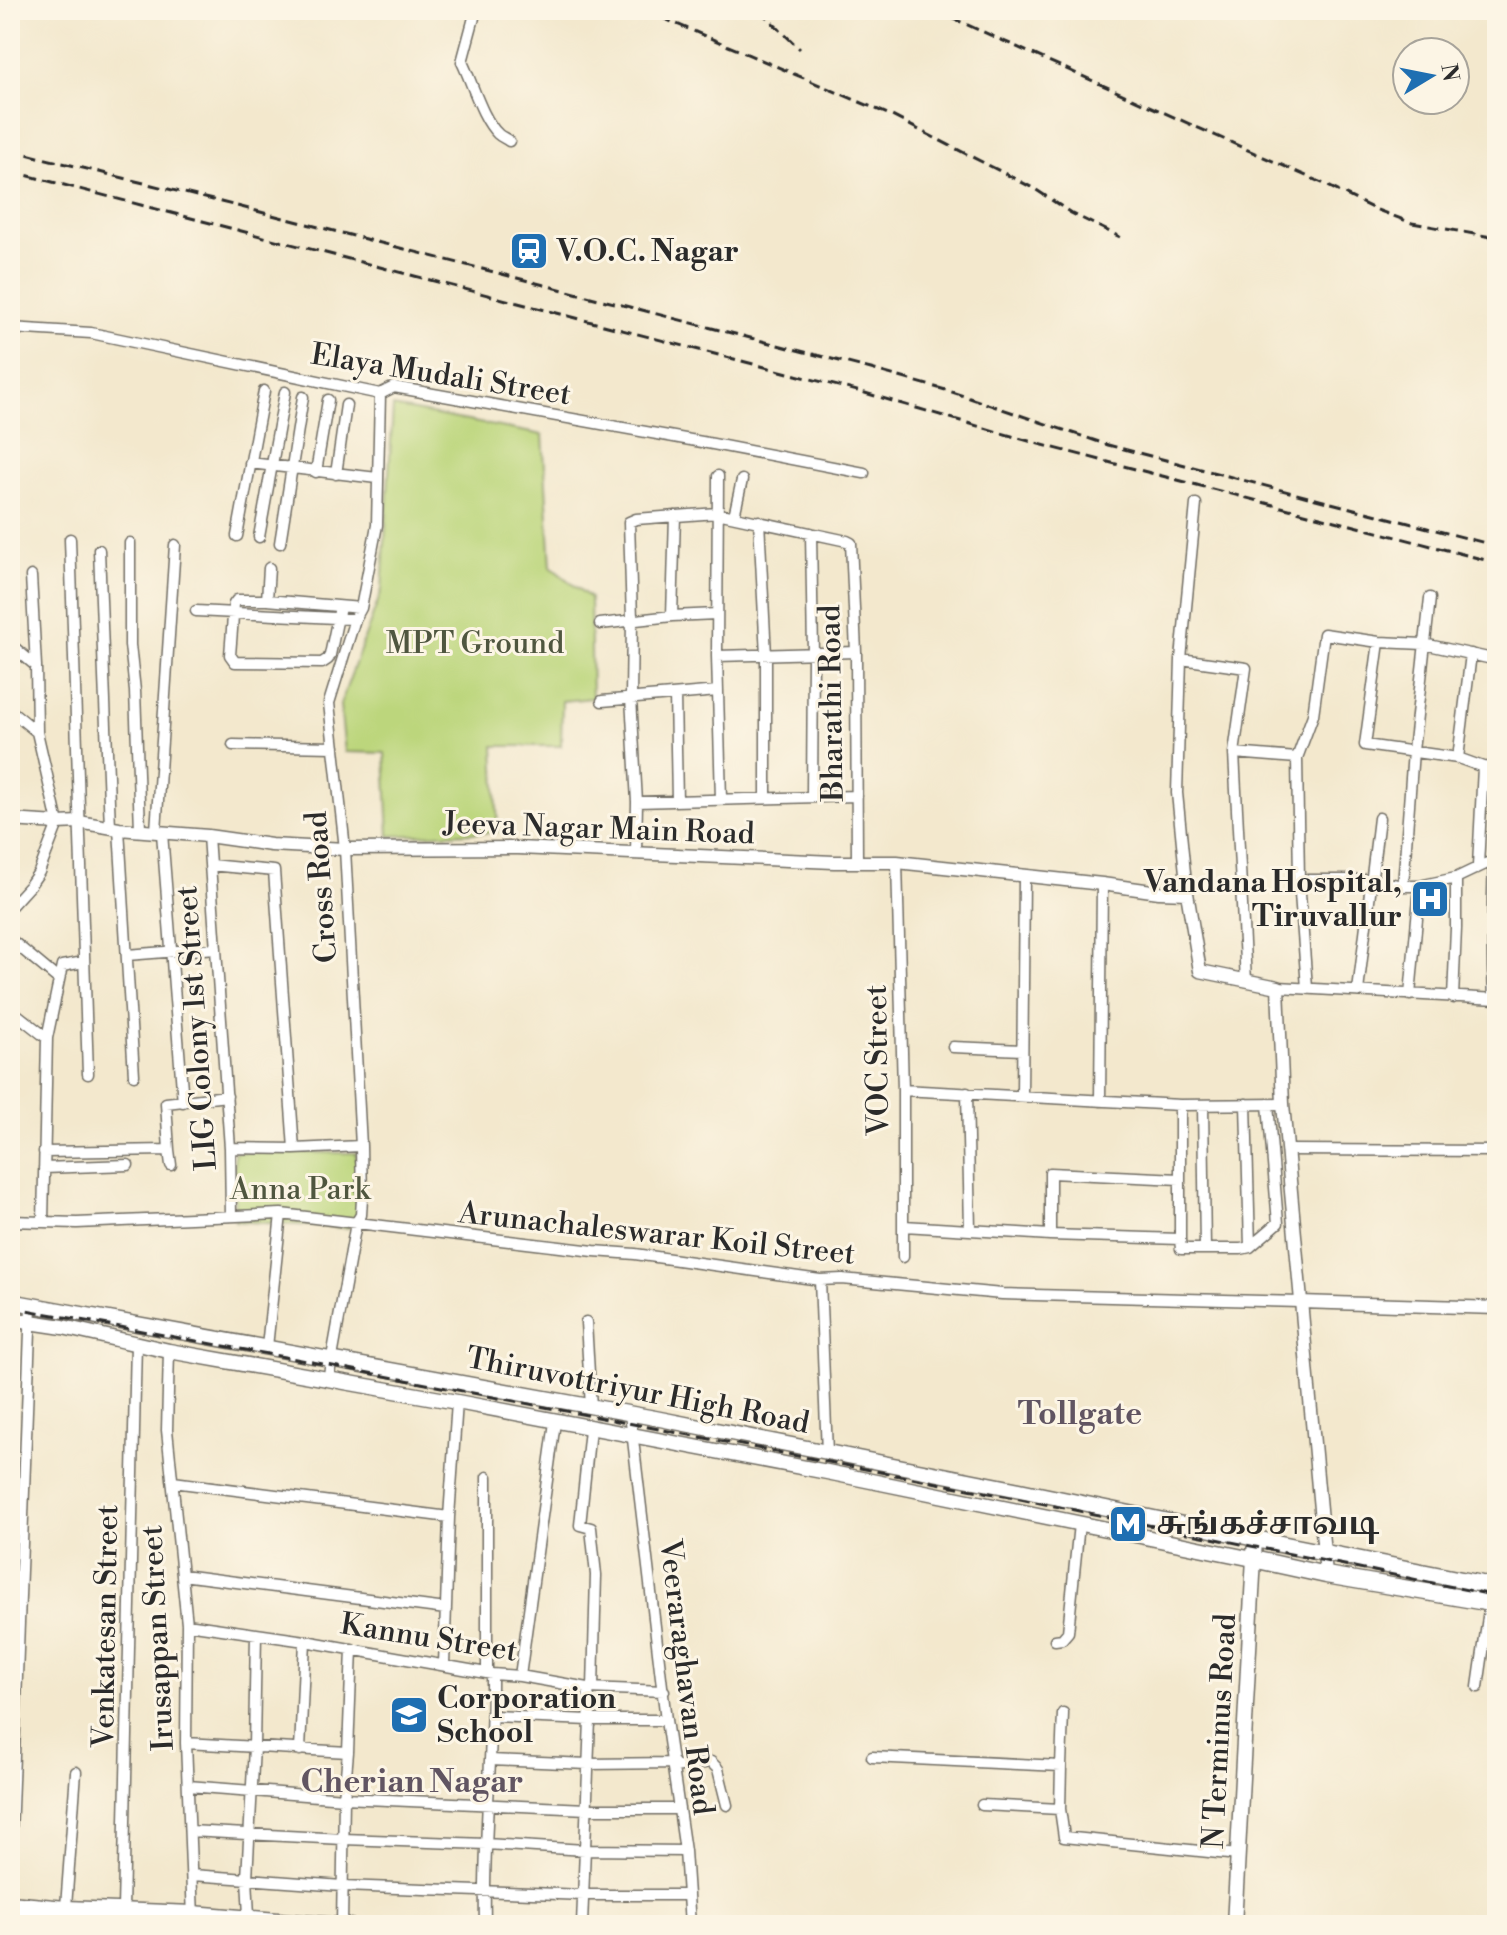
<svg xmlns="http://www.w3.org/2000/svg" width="1507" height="1935" font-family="'Libre Bodoni','Noto Serif Tamil',serif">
  <rect width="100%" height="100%" fill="#fcf5e5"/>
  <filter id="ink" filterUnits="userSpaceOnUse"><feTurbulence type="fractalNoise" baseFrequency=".0125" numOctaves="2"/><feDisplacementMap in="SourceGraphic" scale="16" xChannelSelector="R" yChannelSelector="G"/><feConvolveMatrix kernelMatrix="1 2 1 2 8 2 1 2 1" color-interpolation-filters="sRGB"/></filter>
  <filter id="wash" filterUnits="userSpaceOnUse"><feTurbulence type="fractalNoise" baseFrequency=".006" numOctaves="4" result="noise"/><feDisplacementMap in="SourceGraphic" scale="32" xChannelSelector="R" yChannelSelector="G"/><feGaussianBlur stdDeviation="1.8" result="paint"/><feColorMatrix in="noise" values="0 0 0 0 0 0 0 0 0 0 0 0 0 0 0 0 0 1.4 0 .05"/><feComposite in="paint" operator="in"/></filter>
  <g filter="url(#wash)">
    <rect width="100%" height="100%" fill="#f3e8cd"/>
    <path fill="#bcd67b" stroke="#748053" stroke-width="2" d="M393 407 543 435 551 567 590 598 592 698 562 701 561 746H494L498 832 389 836 385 753 345 752 340 705 382 590Z
      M234 1152 356 1153 360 1212 348 1228 235 1221Z"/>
  </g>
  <g filter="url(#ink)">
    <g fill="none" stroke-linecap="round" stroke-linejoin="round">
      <g stroke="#716d64" stroke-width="13">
        <path id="minor" d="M476 10 462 62C472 82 482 119 498 134 501 137 505 138 509 141
          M10 328 91 333 380 394 394 387 713 444 864 473
          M250 463 377 478
          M316 472 328 400
          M336 474 346 405
          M718 476 717 656 721 799
          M734 516 742 480
          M759 521 766 655V798
          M811 533 813 654 812 797
          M237 536 264 391
          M259 537 285 392
          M70 539 88 1074
          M130 543V645L135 691 140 829
          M280 543 303 397
          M99 550 110 827
          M267 600 269 568
          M340 607 330 655 328 659 322 663 235 662 230 655 234 604 237 600H267L361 608
          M196 611 355 619
          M672 616 675 516
          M600 624 672 616 717 614
          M1379 642 1365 745 1458 758 1483 767 1497 768
          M10 644 36 666
          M717 656 856 652
          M1181 659 1246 668 1234 753 1246 981
          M675 695 677 801
          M602 701 718 691
          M10 710 37 732
          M233 745 334 747
          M1234 753 1297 758
          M1458 758 1471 654
          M637 802 857 796
          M119 829 134 1075
          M156 831 175 545
          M162 833 183 1102
          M208 836 230 1148 231 1216
          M636 853 637 802 631 698 632 619 629 522 636 519 717 513 847 541 851 543 856 652 857 862
          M897 862 903 1090V1257
          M210 865 274 871 294 1149
          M1478 866 1483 767
          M1299 880H1371L1403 886H1419L1456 878 1496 859
          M1403 886 1413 751 1430 598
          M1187 893 1177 793 1181 659 1196 504
          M10 907 30 885 39 872 58 823 37 732 36 666 31 576
          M10 939 58 979
          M127 955 216 948
          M1278 987 1497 999
          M1307 988 1299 880 1297 758 1313 715 1324 634 1379 642 1424 644 1497 660
          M1358 991 1379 818
          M1410 995 1420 886
          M1453 998 1456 928V878
          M1494 999C1491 929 1493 860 1497 790
          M10 1009 47 1038
          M953 1047 1022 1050
          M903 1090 1180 1105 1283 1104
          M967 1093 970 1229
          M1022 1095 1024 877
          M1100 1101 1102 884
          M1246 1104 1250 1247
          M1203 1105 1205 1249
          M230 1148 294 1149 361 1146
          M169 1150 171 1165
          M1287 1150 1497 1151
          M44 1152 169 1150 166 1103 227 1096
          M44 1168 128 1165
          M10 1221 77 1223 281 1214 594 1251 635 1254 820 1280 842 1279 1002 1294 1300 1302
          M43 1222 47 1038 62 966 84 962
          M904 1226 1050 1235 1180 1239V1105
          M1050 1235V1173L1180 1179
          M1180 1239 1181 1249H1241L1250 1247 1278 1223 1268 1104
          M820 1280 827 1453
          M586 1322 591 1407
          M267 1347 281 1214
          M169 1351 167 1430 187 1624 186 1743 193 1917
          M328 1380 356 1223 361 1215 362 1199 361 1146 345 849 329 703 355 619 361 608 377 525 380 394
          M630 1414 666 1720 685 1851 690 1925
          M590 1429 580 1525 591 1528 596 1575 593 1688
          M173 1482 449 1517
          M182 1575 446 1609
          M187 1624 305 1641 492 1674 520 1676 588 1688 664 1691
          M1055 1640 1062 1639 1068 1632 1079 1524
          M444 1665 449 1517 457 1402
          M487 1672V1477
          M520 1676 555 1422
          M1478 1687 1490 1603
          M492 1716 590 1720H666
          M186 1743 348 1752
          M300 1750 305 1641
          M872 1757 1061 1766 1063 1713
          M490 1760 588 1764 674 1763
          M674 1767 711 1762 718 1769 727 1805
          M188 1786 344 1798 587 1809H679
          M982 1805 1060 1809 1064 1837 1238 1855
          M1060 1809 1061 1766
          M190 1831 343 1839 486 1844 585 1850 685 1851
          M10 1861 31 1305
          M192 1875 342 1886 584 1895H688
          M66 1907 76 1772
          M123 1909 136 1343
          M249 1916 247 1878 254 1747 256 1634
          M342 1925 344 1798 348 1752 352 1649
          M485 1925C483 1841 493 1758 492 1674
          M582 1925 590 1720 588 1688"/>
      </g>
      <g stroke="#716d64" stroke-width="15">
        <path id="tertiary" d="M10 820 58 823 79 822 119 829 208 836 271 845 345 849 518 848 834 862H897L1102 884 1159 892 1187 893 1200 971 1278 987 1283 1104 1326 1575
          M1300 1302 1497 1308
          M10 1902 66 1907 193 1912 350 1925"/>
      </g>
      <g stroke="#716d64" stroke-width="17">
        <path id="secondary" d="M10 1301 655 1418 1020 1490 1255 1539 1234 1925
          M10 1319 63 1327 169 1351 457 1402 827 1472 1253 1559"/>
      </g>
      <g stroke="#716d64" stroke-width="19">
        <path id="primary" d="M1255 1539 1497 1587
          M1253 1559 1326 1575 1497 1604
          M10 1915 219 1925"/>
      </g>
      <use href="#minor" stroke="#fff" stroke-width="10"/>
      <use href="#tertiary" stroke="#fff" stroke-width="12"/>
      <use href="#secondary" stroke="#fff" stroke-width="14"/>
      <use href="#primary" stroke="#fff" stroke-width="16"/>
      <path stroke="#2b2b2b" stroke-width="3" stroke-dasharray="12 6" stroke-linecap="butt" d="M644 10 888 114 1035 189 1071 213 1120 237
        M759 10 800 49
        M934 10 1322 183 1372 208 1412 223 1497 238
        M10 150 233 205 871 369 949 391 1108 445 1497 546
        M10 171 865 393 1039 444 1497 563
        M10 1307 323 1364 1025 1500 1497 1596"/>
    </g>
  </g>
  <defs>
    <g id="station-square" transform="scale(2)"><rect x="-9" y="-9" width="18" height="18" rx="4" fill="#1f6fb2" stroke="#fcf5e5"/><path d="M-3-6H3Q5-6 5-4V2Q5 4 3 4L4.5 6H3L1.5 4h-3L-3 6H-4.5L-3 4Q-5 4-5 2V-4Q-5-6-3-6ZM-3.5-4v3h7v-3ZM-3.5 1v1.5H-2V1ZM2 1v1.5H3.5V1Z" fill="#fff"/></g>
    <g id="hospital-square" transform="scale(2)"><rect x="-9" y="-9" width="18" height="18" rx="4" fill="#1f6fb2" stroke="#fcf5e5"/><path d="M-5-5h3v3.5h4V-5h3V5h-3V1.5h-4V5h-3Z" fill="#fff"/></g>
    <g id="metro-square" transform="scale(2)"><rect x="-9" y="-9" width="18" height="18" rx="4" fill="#1f6fb2" stroke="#fcf5e5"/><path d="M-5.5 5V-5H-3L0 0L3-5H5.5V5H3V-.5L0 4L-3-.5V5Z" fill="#fff"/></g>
    <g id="school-square" transform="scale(2)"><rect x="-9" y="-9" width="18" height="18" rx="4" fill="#1f6fb2" stroke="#fcf5e5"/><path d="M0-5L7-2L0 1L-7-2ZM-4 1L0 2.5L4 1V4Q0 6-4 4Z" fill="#fff"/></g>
  </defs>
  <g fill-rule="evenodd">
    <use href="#station-square" x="529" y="251"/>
    <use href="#hospital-square" x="1430" y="899"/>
    <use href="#metro-square" x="1128" y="1524"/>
    <use href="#school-square" x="409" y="1715"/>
  </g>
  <g text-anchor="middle" stroke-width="6" stroke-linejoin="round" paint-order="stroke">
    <g font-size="30" font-weight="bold" fill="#2b2b2b" stroke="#fcf5e5" text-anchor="start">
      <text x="557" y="261">V.O.C. Nagar</text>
      <text x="1402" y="892" text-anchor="end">Vandana Hospital,<tspan x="1402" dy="34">Tiruvallur</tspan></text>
      <text x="1156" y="1534">சுங்கச்சாவடி</text>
      <text x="437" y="1708">Corporation<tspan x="437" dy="34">School</tspan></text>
    </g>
    <g font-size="30" fill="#2b2b2b" stroke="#fcf5e5">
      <text transform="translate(441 374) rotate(9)" y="10">Elaya Mudali Street</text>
      <text transform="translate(831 703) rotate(-91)" y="10">Bharathi Road</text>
      <text transform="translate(599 828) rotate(2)" y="10">Jeeva Nagar Main Road</text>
      <text transform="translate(321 887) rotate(-94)" y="10">Cross Road</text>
      <text transform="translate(196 1028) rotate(-94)" y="10">LIG Colony 1st Street</text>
      <text transform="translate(877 1060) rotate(-91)" y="10">VOC Street</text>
      <text transform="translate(657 1233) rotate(6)" y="10">Arunachaleswarar Koil Street</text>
      <text transform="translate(638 1390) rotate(11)" y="10">Thiruvottriyur High Road</text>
      <text transform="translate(105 1626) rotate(-89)" y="10">Venkatesan Street</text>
      <text transform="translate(429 1637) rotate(9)" y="10">Kannu Street</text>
      <text transform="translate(157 1638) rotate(-93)" y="10">Irusappan Street</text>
      <text transform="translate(687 1677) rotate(83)" y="10">Veeraraghavan Road</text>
      <text transform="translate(1219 1731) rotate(-87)" y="10">N Terminus Road</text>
    </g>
    <g font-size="30" fill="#4f563f" stroke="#fcf5e5">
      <text x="475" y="653">MPT Ground</text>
      <text x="300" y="1199">Anna Park</text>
    </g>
    <g font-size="32" font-weight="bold" fill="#615562" stroke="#fcf5e5">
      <text x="1080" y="1424">Tollgate</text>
      <text x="412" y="1792">Cherian Nagar</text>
    </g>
  </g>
  <rect width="1507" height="1935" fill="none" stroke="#fcf5e5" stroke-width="40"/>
  <g transform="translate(1431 76) rotate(80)"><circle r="38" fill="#fcf5e5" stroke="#a8a49b" stroke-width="2"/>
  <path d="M0-6L14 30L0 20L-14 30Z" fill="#1f6fb2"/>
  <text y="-12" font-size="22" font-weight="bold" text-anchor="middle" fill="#2b2b2b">N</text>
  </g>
</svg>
